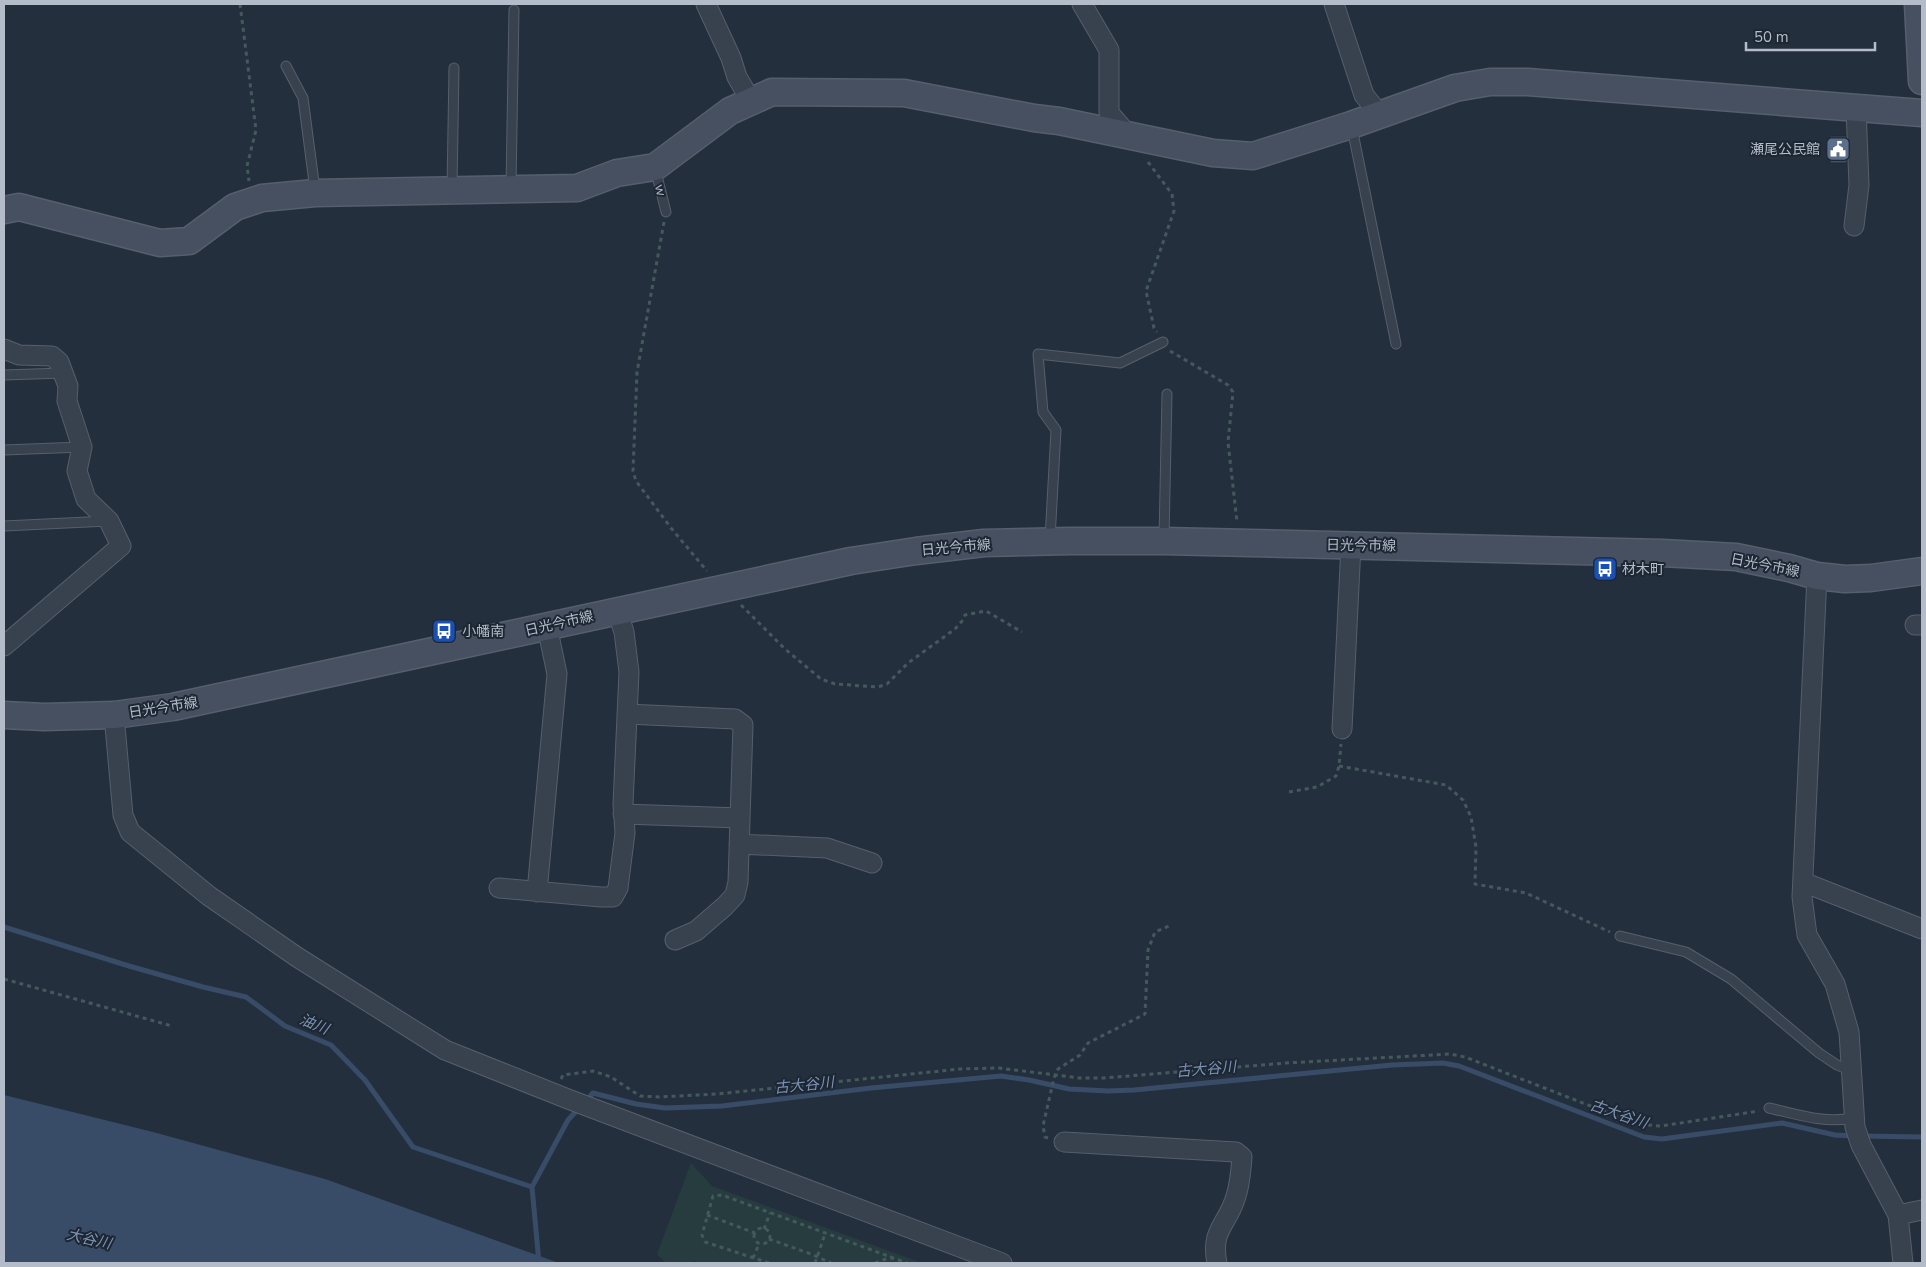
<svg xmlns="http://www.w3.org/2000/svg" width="1926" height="1267" font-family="'Nunito Sans','Noto Sans JP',sans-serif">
  <rect width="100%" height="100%" fill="#242f3e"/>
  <path fill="#263c3f" d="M691 1163 712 1186 922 1263H700L693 1261 692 1263H666L657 1254Z"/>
  <path fill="#394c67" d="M4 1095 153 1132 325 1179 559 1263H4Z"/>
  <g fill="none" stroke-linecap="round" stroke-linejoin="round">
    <path stroke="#394c67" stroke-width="5" d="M4 927 129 966 203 987 246 997 285 1026 331 1045 365 1080 413 1147 532 1187
      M585 1102 593 1093 636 1104 665 1108 722 1106 871 1088 1001 1076 1029 1080 1069 1089 1108 1091 1134 1090 1392 1065 1443 1063 1459 1066 1644 1137 1662 1139 1782 1123 1835 1135 1855 1136
      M1863 1136 1922 1137
      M532 1187 568 1120 579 1108
      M532 1187 539 1263"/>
  </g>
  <path fill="#455162" stroke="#1f2835" d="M1830 136H1846L1847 163H1830Z"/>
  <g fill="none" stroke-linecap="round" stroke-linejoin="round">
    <g stroke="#565f6c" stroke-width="11">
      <path id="lane" d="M286 66 303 98 315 190
        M1352 128 1396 344
        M655 168 666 212
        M511 186 514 10
        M452 188 454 68
        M4 375 63 373
        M4 450 82 447
        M4 526 108 521
        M1164 538 1167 394
        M1050 539 1056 430 1043 412 1038 354 1120 363 1163 342
        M1620 936 1686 952 1731 979 1819 1053 1837 1065 1852 1071
        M1769 1108C1797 1114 1824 1124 1853 1118"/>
    </g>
    <g stroke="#565f6c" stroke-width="21">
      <path id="street" d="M706 4 731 58 737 77 751 101
        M1082 4 1109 50V113L1129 136
        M1334 4 1364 95 1380 115
        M1854 226 1859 185 1856 108
        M4 349 19 355 52 356 59 362 68 386 67 401 82 447 77 471 86 499 109 521 121 546 4 646
        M1817 576 1802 897 1807 935 1835 984 1849 1032 1855 1127 1861 1145 1898 1215 1903 1263
        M1915 625H1922
        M627 714 735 719 743 725 738 882 735 895 725 906 696 931 675 940
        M114 715 123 815 130 832 209 896 297 957 445 1050 568 1099 1002 1263
        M1342 729 1351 545
        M623 814 740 818
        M739 844 827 848 872 863
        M1803 882 1922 929
        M499 888 601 897H613L618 888 625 833 623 804 629 672 624 632 617 610
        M537 892 557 674 547 626
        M1064 1142 1236 1152 1242 1157C1241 1170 1240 1184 1236 1196 1228 1225 1210 1229 1217 1263
        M1898 1215 1922 1210"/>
    </g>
    <g stroke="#565f6c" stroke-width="29">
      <path id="secondary" d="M1918 4 1922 81
        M4 210 19 207 160 243 189 241 235 207 262 198 315 193 577 188 617 173 655 167 730 111 772 92 904 93 1034 118 1059 121 1213 153 1253 156 1351 125 1455 88 1490 82H1528L1922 113
        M4 715 44 717 114 715 173 707 851 561 916 551 984 543 1070 541H1164L1662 553 1736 557 1789 568 1817 576 1845 579 1871 578 1922 571"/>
    </g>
    <path stroke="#44595c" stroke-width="3" stroke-dasharray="4 4" stroke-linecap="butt" d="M240 4 256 130 247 166 249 181
      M1148 162 1172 194 1174 211 1146 291 1154 328 1157 332
      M664 222 637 372 633 471 636 481 671 528 707 571
      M1170 351 1228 385 1233 392 1228 442 1237 522
      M741 605 785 649 821 679 835 684 878 687 887 684 908 663 955 629 963 620 965 615 986 611 1022 632
      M1339 766 1446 785 1463 800 1471 817 1476 847 1475 884 1526 893 1610 932
      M1289 792 1317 787 1336 776 1339 766 1341 744
      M4 979 172 1026
      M561 1079 563 1075 593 1071 611 1077 640 1096 659 1097 717 1094 960 1069 999 1068 1079 1078H1104L1286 1063 1450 1054 1465 1057 1624 1119 1647 1125 1661 1126 1759 1111
      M1048 1138 1045 1137 1043 1126 1054 1078 1058 1069 1080 1055 1088 1043 1145 1014 1148 950 1155 932 1169 926
      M707 1215 755 1233
      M754 1236a8 8 0 1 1 16 0a8 8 0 1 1-16 0Z
      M764 1229 770 1213
      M769 1239 811 1254 831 1263
      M753 1258 759 1244
      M769 1263 705 1242 702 1235 713 1196 722 1195 907 1263
      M815 1263 825 1234
      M875 1263 891 1257 895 1263"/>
    <use href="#lane" stroke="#38414e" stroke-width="9"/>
    <use href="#street" stroke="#38414e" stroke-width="19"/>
    <use href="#secondary" stroke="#465061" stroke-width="26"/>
  </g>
  <defs>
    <g id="civic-square" transform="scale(1.25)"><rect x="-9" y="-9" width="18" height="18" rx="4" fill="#5c6f8a" stroke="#1d2633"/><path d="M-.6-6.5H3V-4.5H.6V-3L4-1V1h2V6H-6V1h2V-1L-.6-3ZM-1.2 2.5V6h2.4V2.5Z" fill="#fff"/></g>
    <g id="bus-square" transform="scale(1.25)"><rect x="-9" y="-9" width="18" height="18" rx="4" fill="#1a4fb4" stroke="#1d2633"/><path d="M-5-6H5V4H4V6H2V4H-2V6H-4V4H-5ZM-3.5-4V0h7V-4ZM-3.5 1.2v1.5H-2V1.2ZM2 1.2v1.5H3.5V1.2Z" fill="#fff"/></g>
  </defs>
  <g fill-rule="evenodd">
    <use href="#civic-square" x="1838" y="149"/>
    <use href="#bus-square" x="1605" y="569"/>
    <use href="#bus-square" x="444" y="631"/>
  </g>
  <g text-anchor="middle" stroke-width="4" stroke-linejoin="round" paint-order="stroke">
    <g font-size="14" fill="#b4bcc9" stroke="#1d2633" text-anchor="start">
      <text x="1820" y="154" text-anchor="end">瀬尾公民館</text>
      <text x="1622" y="574">材木町</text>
      <text x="462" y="636">小幡南</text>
    </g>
    <g font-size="14" fill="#b4bcc9" stroke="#1d2633">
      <text transform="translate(661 190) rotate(77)" y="5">w</text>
      <text transform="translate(1361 545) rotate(1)" y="5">日光今市線</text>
      <text transform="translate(956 547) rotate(-5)" y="5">日光今市線</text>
      <text transform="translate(1765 565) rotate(11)" y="5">日光今市線</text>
      <text transform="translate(559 623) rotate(-13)" y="5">日光今市線</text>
      <text transform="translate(163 707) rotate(-9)" y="5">日光今市線</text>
    </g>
    <g font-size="15" font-style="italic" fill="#7c92b1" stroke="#1d2633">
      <text transform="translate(314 1024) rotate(22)" y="5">油川</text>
      <text transform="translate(1206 1069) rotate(-5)" y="5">古大谷川</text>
      <text transform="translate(804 1085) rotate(-6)" y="5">古大谷川</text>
      <text transform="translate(1619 1114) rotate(19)" y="5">古大谷川</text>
      <text transform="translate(89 1239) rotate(13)" y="5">大谷川</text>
    </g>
  </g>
  <rect width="1926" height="1267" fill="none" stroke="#b4bcc9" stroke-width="10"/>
  <path d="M1746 42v8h129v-8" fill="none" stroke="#b4bcc9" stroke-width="2.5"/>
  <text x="1754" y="42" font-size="15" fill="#b4bcc9" stroke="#1d2633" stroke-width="4" paint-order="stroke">50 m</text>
</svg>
